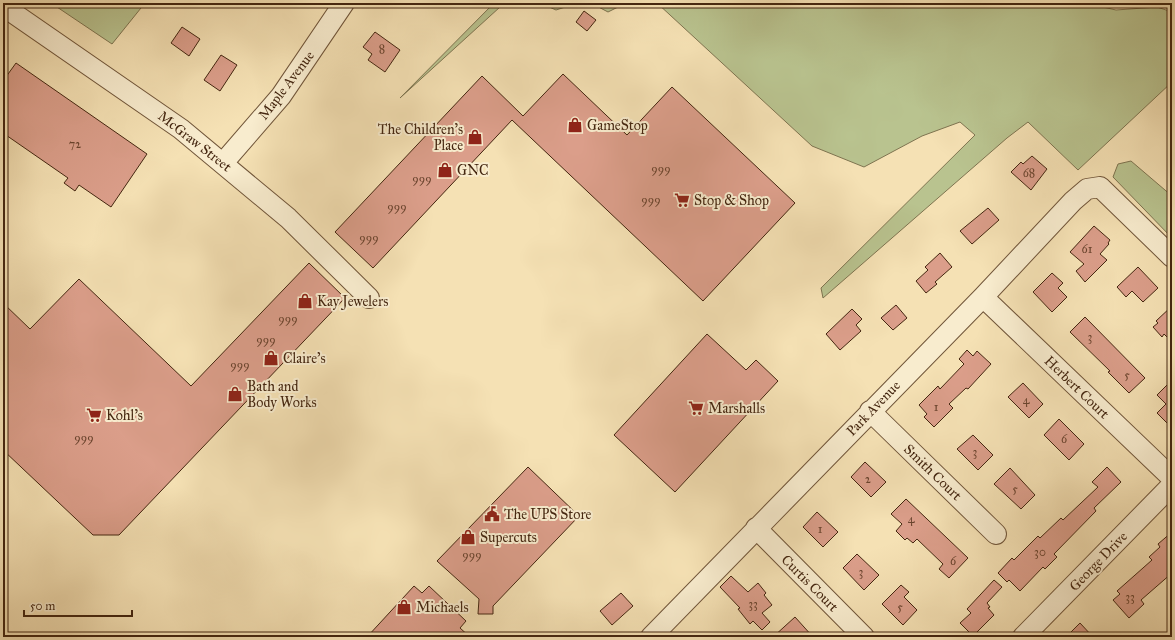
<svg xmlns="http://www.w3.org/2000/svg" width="1175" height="640" font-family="'IM FELL Great Primer',serif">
  <rect width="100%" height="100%" fill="#f5e1b4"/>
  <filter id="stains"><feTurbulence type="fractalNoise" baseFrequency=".005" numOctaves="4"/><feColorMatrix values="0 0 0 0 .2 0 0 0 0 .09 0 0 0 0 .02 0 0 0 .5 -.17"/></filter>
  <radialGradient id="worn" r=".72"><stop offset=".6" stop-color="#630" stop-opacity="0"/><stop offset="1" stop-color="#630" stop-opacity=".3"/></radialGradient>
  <path fill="#b9c38f" stroke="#7e7450" d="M51 3H145L112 44Z
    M494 3H509L500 7 400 98Z
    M540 3H578L556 10Z
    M591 3H626L608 12Z
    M657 3H1085L1116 10 1157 7 1172 12V82L1078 170 1028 122 1007 138 823 298 821 288 975 135 960 122 922 136 864 167 812 146Z
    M1131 161 1172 196V238L1113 177 1118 164Z"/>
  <path fill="#db9e8a" stroke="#442610" d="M584 11 596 20 587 31 576 22Z
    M182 27 200 39 189 56 171 43Z
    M375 32 400 50 385 72 368 60 372 54 363 47Z
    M221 55 237 65 220 91 204 80Z
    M16 63 147 154 111 207 79 185 75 191 64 183 68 178 3 133V81Z
    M563 74 627 135 672 87 795 203 703 301 512 120 373 268 335 232 482 76 523 116Z
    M1032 156 1047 169 1031 190 1011 172 1021 162 1023 164Z
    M988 208 999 220 972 244 960 231Z
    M1094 226 1110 240 1108 243 1109 244 1100 254 1107 260 1085 282 1076 271 1084 264 1070 252Z
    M940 253 952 267 935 282 937 284 926 293 916 281 928 270 925 267Z
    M309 263 345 298 119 535H93L3 450V303L30 329 79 279 191 386Z
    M1138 267 1158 288 1143 302 1132 291 1126 297 1117 287Z
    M1052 273 1063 283 1058 288 1067 297 1052 312 1033 292Z
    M896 305 907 318 893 330 881 318Z
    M1172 306V342L1164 334 1162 337 1153 327 1158 323 1156 321Z
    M852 309 862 319 856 325 861 331 840 350 826 334Z
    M1085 317 1145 378 1129 393 1108 372 1110 371 1070 332Z
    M707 334 746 370 756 360 778 381 675 492 614 435Z
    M967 350 973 356 977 351 991 364 968 389 966 388 949 404 953 408 934 427 924 417 927 414 919 405 938 386 940 389 964 364 959 359Z
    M1172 380V428L1157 413 1166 404 1157 395Z
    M1023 383 1043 404 1029 418 1008 397Z
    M1059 419 1084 444 1069 460 1044 435Z
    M973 435 993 455 978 470 957 449Z
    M865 462 886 482 871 497 851 477Z
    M528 467 579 516 493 606V614H478L479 599 437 561Z
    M1107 467 1121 482 1094 508 1096 511 1054 554 1057 557 1045 569 1043 567 1020 591 1009 580 1007 582 998 573 1012 558 1014 560 1038 536 1040 538 1061 518 1063 520 1098 487 1092 482Z
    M1010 468 1035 495 1021 509 994 484Z
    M906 499 968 558 949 578 939 569 943 564 917 539 913 543 907 538 905 540 896 531 902 524 891 514Z
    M817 512 838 532 823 547 803 527Z
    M1172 532V573L1141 600 1144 604 1129 618 1113 600 1120 594 1117 591 1152 560 1149 557 1160 547 1158 544Z
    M857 554 879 575 864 590 843 568Z
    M731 576 748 592 758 583 766 593 764 595 772 605 762 613 770 622 762 630 753 621 750 624 738 609 740 608 720 587Z
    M994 580 1002 587 987 603 990 607 988 608 994 615 973 636 960 623 971 613 967 609Z
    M901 585 909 592 904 597 917 610 903 625 882 604Z
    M414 586 422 593 429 586 466 621 460 628 470 637H367Z
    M621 593 633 606 612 625 600 611Z
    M795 617 813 637H773Z
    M1080 623 1093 637H1066Z"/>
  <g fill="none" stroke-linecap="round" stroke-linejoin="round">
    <g stroke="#705539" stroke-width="22">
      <path id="minor" d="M3 6 181 129 288 218 369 298
        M223 163 281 96 344 3
        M983 297 1172 478
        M870 411 996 534
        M756 528 864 637
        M651 637 983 297 1073 201 1087 189 1100 187 1172 257
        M1023 637 1172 485"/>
    </g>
    <use href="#minor" stroke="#f8ecce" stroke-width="20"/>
  </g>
  <defs>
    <g id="shop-bare" transform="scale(1.2)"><path d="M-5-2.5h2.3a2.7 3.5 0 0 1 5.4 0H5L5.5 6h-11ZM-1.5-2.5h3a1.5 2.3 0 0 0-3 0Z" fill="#8f2418" stroke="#f8ecce" stroke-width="2.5" paint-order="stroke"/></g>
    <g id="supermarket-bare" transform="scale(1.2)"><path d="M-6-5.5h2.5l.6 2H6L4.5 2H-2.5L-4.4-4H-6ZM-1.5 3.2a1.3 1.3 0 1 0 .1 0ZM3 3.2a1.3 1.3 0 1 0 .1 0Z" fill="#8f2418" stroke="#f8ecce" stroke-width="2.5" paint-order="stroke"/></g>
    <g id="civic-bare" transform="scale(1.2)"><path d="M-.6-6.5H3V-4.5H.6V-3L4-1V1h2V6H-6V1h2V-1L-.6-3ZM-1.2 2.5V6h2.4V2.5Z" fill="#8f2418" stroke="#f8ecce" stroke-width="2.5" paint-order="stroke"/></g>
  </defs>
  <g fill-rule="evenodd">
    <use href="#shop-bare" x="575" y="125"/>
    <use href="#shop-bare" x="475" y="137"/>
    <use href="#shop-bare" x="445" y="170"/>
    <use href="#supermarket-bare" x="682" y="200"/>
    <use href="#shop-bare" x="305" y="301"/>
    <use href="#shop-bare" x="271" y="358"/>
    <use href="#shop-bare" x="235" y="394"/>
    <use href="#supermarket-bare" x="696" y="408"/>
    <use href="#supermarket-bare" x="94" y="415"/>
    <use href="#civic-bare" x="492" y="514"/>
    <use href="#shop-bare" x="468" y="537"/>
    <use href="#shop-bare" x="404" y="607"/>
  </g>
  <g text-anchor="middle" stroke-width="4" stroke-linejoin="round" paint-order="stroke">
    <g font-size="12" fill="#6a442e">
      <text x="382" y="53">8</text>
      <text x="75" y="148">72</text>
      <text x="661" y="173">999</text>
      <text x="1029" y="177">68</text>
      <text x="422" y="183">999</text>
      <text x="651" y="204">999</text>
      <text x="397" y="211">999</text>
      <text x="369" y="242">999</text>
      <text x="1087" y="253">61</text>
      <text x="288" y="323">999</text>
      <text x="1090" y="341">3</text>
      <text x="266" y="344">999</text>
      <text x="240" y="369">999</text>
      <text x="1127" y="379">5</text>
      <text x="1026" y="404">4</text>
      <text x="936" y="411">1</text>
      <text x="84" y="442">999</text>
      <text x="1064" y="443">6</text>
      <text x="975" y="456">3</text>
      <text x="868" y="483">2</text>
      <text x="1015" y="493">5</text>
      <text x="911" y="523">4</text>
      <text x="820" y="533">1</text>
      <text x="1040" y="556">30</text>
      <text x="472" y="559">999</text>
      <text x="953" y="565">6</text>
      <text x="861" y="576">3</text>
      <text x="1130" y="601">33</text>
      <text x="753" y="608">33</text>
      <text x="900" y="611">5</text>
    </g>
    <g font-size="14" fill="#442610" stroke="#f8ecce">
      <text transform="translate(286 85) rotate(-53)" y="5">Maple Avenue</text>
      <text transform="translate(195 141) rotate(38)" y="5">McGraw Street</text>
      <text transform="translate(1077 387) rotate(44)" y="5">Herbert Court</text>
      <text transform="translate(873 408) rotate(-46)" y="5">Park Avenue</text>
      <text transform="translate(933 472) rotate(44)" y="5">Smith Court</text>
      <text transform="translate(1098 561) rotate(-46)" y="5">George Drive</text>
      <text transform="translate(810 583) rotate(45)" y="5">Curtis Court</text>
    </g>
    <g font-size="14" fill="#442610" stroke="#f8ecce" text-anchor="start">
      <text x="587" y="130">GameStop</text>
      <text x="463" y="134" text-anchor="end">The Children's<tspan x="463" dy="16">Place</tspan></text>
      <text x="457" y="175">GNC</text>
      <text x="694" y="205">Stop &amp; Shop</text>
      <text x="317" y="306">Kay Jewelers</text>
      <text x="283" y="363">Claire's</text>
      <text x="247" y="391">Bath and<tspan x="247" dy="16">Body Works</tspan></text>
      <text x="708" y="413">Marshalls</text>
      <text x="106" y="420">Kohl's</text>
      <text x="504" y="519">The UPS Store</text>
      <text x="480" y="542">Supercuts</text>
      <text x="416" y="612">Michaels</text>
    </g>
  </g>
  <rect width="1175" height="640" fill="none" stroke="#f5e1b4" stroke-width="16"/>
  <rect x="4" y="4" width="1167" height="632" fill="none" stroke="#442610" stroke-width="2"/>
  <rect x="8" y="8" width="1159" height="624" fill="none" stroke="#442610"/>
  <path d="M24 610v6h108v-6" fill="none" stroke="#442610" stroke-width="2"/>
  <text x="30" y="610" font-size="12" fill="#442610" stroke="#f8ecce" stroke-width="3" paint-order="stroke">50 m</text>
  <rect width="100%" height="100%" filter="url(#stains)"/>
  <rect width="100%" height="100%" fill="url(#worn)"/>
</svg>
